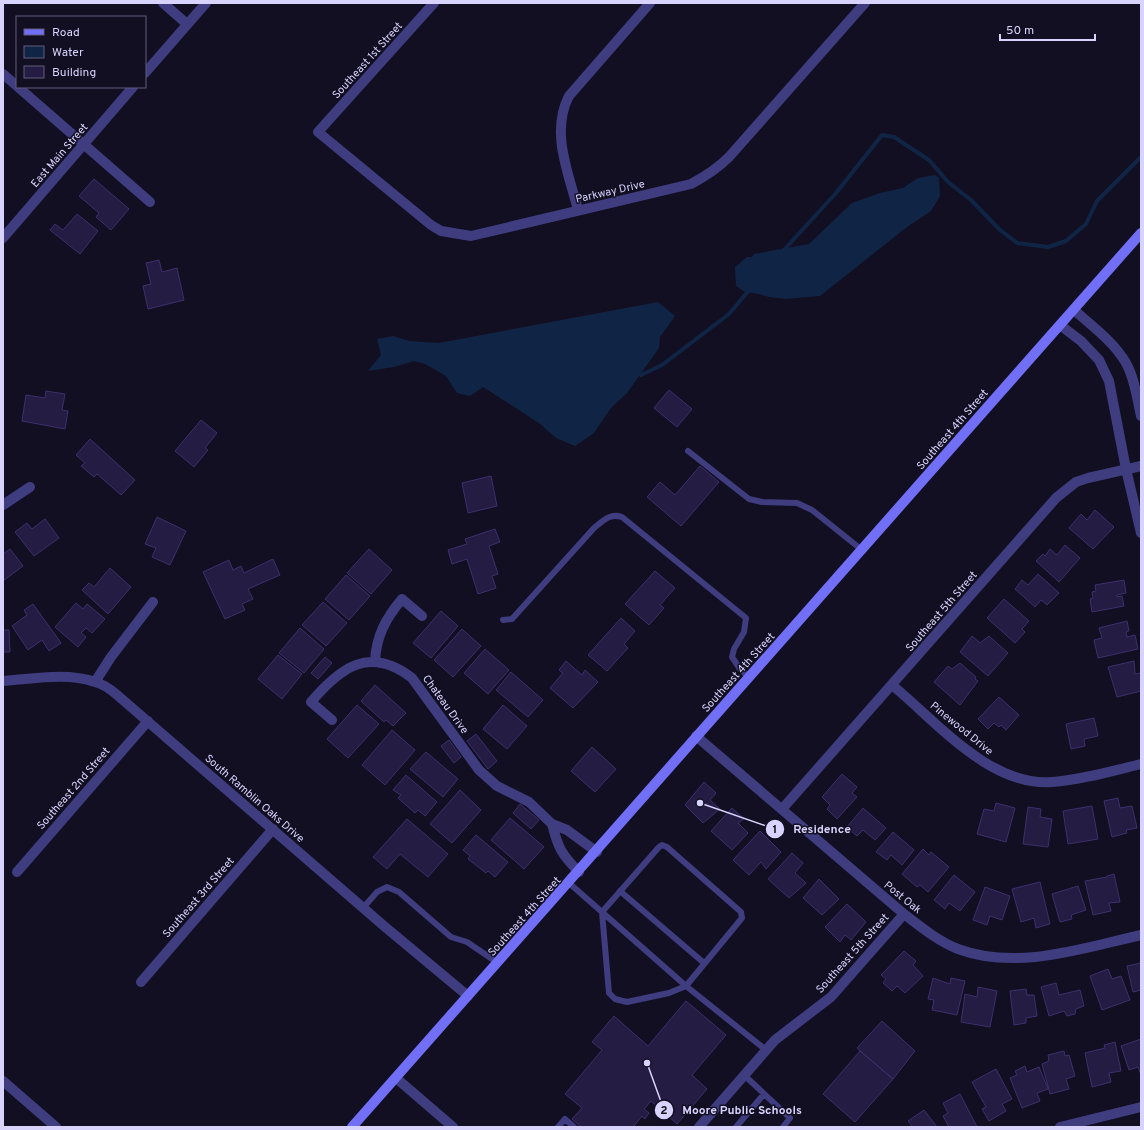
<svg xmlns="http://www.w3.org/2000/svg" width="1144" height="1130" font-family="Overpass,sans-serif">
  <rect width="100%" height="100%" fill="#120f22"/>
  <path fill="#102545" d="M935 175 939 178 940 196 931 211 907 227 820 296 785 299 769 297 759 294 745 292 736 286 735 267 747 257H752L754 254 809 244 852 203 880 193 903 188 918 178Z
    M658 302 675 316 660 337 659 348 627 393 611 408 594 433 575 446 556 438 539 423 483 387 470 396 457 393 446 376 425 364 414 361 394 367 368 371 381 355 377 339 393 336 409 341 439 343Z"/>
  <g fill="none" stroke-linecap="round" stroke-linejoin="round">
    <path stroke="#102545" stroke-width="4" d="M783 251 836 193 882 135 894 137 929 160 948 182 971 200 999 229 1017 243 1048 247 1066 241 1086 224 1097 201 1141 157
      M641 375 662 365 729 314 750 289"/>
  </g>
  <path fill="#241c42" stroke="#3c306d" d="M94 179 129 209 111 230 96 217 99 213 79 196Z
    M77 214 98 231 80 254 50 230 55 224 63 230Z
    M159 260 162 272 177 268 184 300 148 309 143 286 151 284 146 263Z
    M669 390 692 409 677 427 654 408Z
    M46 391 65 394 62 410 68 411 65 429 22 421 26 395 45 398Z
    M201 420 217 433 205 448 208 450 194 467 175 451Z
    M90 439 135 480 121 495 97 474 94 477 81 466 85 463 76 455Z
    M700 466 719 482 681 526 647 497 660 482 675 495Z
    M491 476 497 506 468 513 462 483Z
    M1095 510 1114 527 1093 549 1069 528 1081 514 1087 520Z
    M157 517 186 531 170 565 152 557 156 548 145 544Z
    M45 519 59 538 34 556 15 532 27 523 32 529Z
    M495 529 500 542 489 546 498 574 492 576 496 588 478 594 467 559 452 564 448 550 467 544 465 539Z
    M1065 545 1080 558 1059 582 1036 561 1043 554 1045 556 1050 549 1057 555Z
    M10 549 23 566 3 581V554Z
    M369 549 392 570 371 594 347 573Z
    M273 559 280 575 248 589 253 599 242 604 245 610 225 619 203 572 229 560 233 570 241 566 244 573Z
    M110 568 131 587 108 614 82 590 89 583 94 587Z
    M655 571 675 588 660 605 664 608 649 625 625 604Z
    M1038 574 1059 593 1047 605 1041 600 1035 607 1015 589 1022 580 1028 585Z
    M346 575 370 596 349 620 325 599Z
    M1124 580 1126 593 1117 595V597L1122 596 1124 606 1092 612 1090 599 1093 598 1092 592 1096 591 1095 585Z
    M1004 599 1029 621 1022 629 1025 632 1015 643 987 618Z
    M323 602 347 623 326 646 302 625Z
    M76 603 83 609 87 604 105 619 92 633 86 628 81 633 86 637 78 647 55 627Z
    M33 604 61 643 49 651 42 640 28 650 12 626 27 615 24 610Z
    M441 611 458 626 431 658 413 643Z
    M621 618 635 631 624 644 628 648 607 671 588 655Z
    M1127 621 1129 631 1126 632 1127 637 1135 635 1138 649 1098 658 1094 640 1102 638 1099 628Z
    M300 628 324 649 304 673 279 653Z
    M462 629 481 646 453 677 434 660Z
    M3 630H9L10 652H3Z
    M972 636 980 643 989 636 1008 653 988 676 960 652Z
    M485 649 509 670 488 694 464 673Z
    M278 655 302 674 282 699 258 679Z
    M325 657 332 663 318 679 311 673Z
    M566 661 582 675 585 670 598 682 573 708 550 688 563 673 559 670Z
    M1134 661 1135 674 1141 673V691L1117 697 1108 667Z
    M960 663 976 677 975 679 978 681 960 705 934 682 948 666 952 669Z
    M511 672 543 700 528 717 496 690Z
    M375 685 406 713 393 726 386 720 384 722 361 701Z
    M999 697 1019 715 1006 730 1001 725 999 727 994 723 988 729 978 719Z
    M357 705 379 724 348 758 327 739Z
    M503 705 527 726 507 749 483 729Z
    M1094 718 1098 736 1084 739 1085 746 1071 749 1066 724Z
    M392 730 415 750 385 785 362 765Z
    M476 734 497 761 488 769 467 741Z
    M449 740 461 757 454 763 441 746Z
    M592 747 616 769 595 792 571 771Z
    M426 752 458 779 443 797 410 769Z
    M842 774 857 787 852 793 857 797 837 819 827 809 830 805 822 797Z
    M406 775 437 802 425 816 418 810 415 813 398 798 401 795 393 790Z
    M704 782 716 793 710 800 720 809 703 823 685 805Z
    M460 790 481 810 452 843 430 824Z
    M1118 798 1120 808 1132 806 1137 828 1126 830 1127 833 1112 837 1104 801Z
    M996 803 1015 808 1006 842 977 834 984 809 994 811Z
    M520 804 539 820 531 829 513 813Z
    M1092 806 1098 839 1068 844 1063 811Z
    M1028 807 1041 809 1040 817 1052 819 1048 847 1023 844Z
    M732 808 744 819 738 823 748 833 732 850 711 831Z
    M863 808 886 828 875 840 863 830 857 836 847 827Z
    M510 818 544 847 524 869 491 840Z
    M407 819 448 854 428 877 400 854 387 869 373 857Z
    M760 831 781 852 766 869 761 862 749 875 733 860Z
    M893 832 914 850 902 865 891 855 887 860 876 852Z
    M476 835 508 862 495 877 488 871 486 873 468 859 470 856 463 850Z
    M923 849 929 855 931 852 949 867 928 892 920 885 917 887 902 874Z
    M792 853 803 863 795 873 806 883 789 898 768 879Z
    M1114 874 1120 902 1109 903 1111 911 1093 915 1085 881 1107 877V876Z
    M954 875 975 892 960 911 949 903 945 909 934 900Z
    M819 879 839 899 822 915 803 898Z
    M1040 882 1050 924 1036 928 1034 918 1021 922 1012 889Z
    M1078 886 1086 910 1071 915 1072 919 1060 922 1052 894Z
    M985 887 1010 896 1002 920 990 916 987 925 973 920Z
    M847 904 866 922 851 940 845 935 840 942 825 927Z
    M904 951 916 961 913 965 923 976 905 993 897 986 892 991 883 983 886 979 881 975Z
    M1141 963V990L1133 992 1127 966Z
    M1108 969 1112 979 1121 976 1130 1000 1102 1010 1090 976Z
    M933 978 950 984 951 978 965 981 957 1015 932 1010 934 1000 928 999Z
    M1056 983 1059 995 1080 990 1084 1006 1076 1009 1075 1014 1067 1016 1064 1011 1049 1016 1041 987Z
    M978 987 997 991 990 1027 961 1022 965 994 977 997Z
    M1026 989 1027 995H1034L1037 1016 1026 1018V1023L1014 1025 1010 991Z
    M686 1001 726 1035 692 1075 707 1089 677 1124 651 1101 644 1109 649 1113 645 1119 642 1116 633 1127H581L572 1119 582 1108 565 1094 602 1050 592 1042 614 1016 648 1046Z
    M882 1021 915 1051 893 1079 857 1048Z
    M1141 1039V1075L1138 1067 1129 1070 1121 1046Z
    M1115 1042 1121 1071 1109 1073 1111 1082 1092 1087 1085 1053 1105 1048 1104 1045Z
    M860 1051 893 1079 855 1122 823 1094Z
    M1064 1051 1065 1056 1069 1055 1075 1076 1066 1079 1069 1089 1050 1094 1042 1064 1049 1061 1048 1055Z
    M1025 1066 1027 1072 1039 1067 1048 1089 1037 1093 1040 1101 1022 1108 1010 1078 1017 1075 1015 1071Z
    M996 1069 1012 1099 1002 1104 1006 1111 989 1121 982 1109 986 1107 972 1082Z
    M960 1094 977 1127H949L943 1116 948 1113 943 1103Z
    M924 1110 937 1127H913L908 1121Z"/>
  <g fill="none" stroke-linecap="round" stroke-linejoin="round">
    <path stroke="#3f3d7f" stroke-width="6" d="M688 451 749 499 762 502 797 503 812 510 862 550
      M503 620 512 619 594 528C604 520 610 513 622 517L746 618 744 632 734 649 732 657 740 669 749 677
      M662 845 667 847 741 912 742 918 686 986 669 993 627 1002 615 999 609 993 602 912 659 847Z
      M569 883 686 986 766 1050
      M620 891 704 963
      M363 908 377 892 387 887 399 892 451 937 467 942 498 963
      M744 1075 790 1118 783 1127
      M558 1127 565 1119 574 1127
      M736 1127 764 1094"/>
    <path stroke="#3f3d7f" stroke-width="10" d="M163 3 187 24
      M434 3 318 132 431 225 441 231 471 236 691 184C706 176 718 168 729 157L865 3
      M145 73 206 3
      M3 74 17 86
      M18 87 150 202
      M578 210C569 174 550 132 569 96L650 3
      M3 238 133 87
      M3 505 30 487
      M375 662C376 636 386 618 402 599L422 616
      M3 681C32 679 67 672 95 682 103 684 110 689 116 694L384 926 468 996
      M95 682 111 657 153 602
      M892 685C936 721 990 787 1052 782 1081 780 1112 771 1141 764
      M332 720 311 702C340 668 369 645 412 678L479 770 497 786 529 802 552 824 567 830 597 852
      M696 736 904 914C921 927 938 941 958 949 1017 971 1083 948 1141 935
      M783 808 1056 498 1076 482 1088 478 1141 466
      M552 824C558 848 562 855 579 872
      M17 872 148 721
      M141 982 273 829
      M396 1078 453 1127
      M3 1081 56 1127
      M699 1127 775 1040 831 997 904 914
      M1060 1127 1141 1107"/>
    <path stroke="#3f3d7f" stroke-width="10" d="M1074 310C1091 325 1114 342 1126 363 1135 379 1137 399 1141 416
      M1060 325 1081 341 1099 360 1109 381 1126 469 1141 533"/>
    <path stroke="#726ff7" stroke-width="10" d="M352 1127 1141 233"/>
  </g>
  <g text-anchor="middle" stroke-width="3" stroke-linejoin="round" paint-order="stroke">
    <g font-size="11" fill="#d8d3fd" stroke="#120f22">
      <text transform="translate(367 60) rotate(-48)" y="4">Southeast 1st Street</text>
      <text transform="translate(59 155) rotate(-49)" y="4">East Main Street</text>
      <text transform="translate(610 191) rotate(-13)" y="4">Parkway Drive</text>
      <text transform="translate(952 429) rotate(-49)" y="4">Southeast 4th Street</text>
      <text transform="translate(941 611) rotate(-49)" y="4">Southeast 5th Street</text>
      <text transform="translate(738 672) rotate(-48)" y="4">Southeast 4th Street</text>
      <text transform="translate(446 704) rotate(54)" y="4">Chateau Drive</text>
      <text transform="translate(962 728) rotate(39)" y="4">Pinewood Drive</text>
      <text transform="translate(73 788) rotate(-49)" y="4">Southeast 2nd Street</text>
      <text transform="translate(255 798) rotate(41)" y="4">South Ramblin Oaks Drive</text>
      <text transform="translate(198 897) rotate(-49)" y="4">Southeast 3rd Street</text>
      <text transform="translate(903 897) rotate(39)" y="4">Post Oak</text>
      <text transform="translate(524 916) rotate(-48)" y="4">Southeast 4th Street</text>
      <text transform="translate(852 953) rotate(-48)" y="4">Southeast 5th Street</text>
    </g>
  </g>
  <path fill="none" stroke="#d8d3fd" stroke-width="1.5" d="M700 803L775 829M647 1063L664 1110"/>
  <g fill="#d8d3fd" stroke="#120f22" stroke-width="1.5">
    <circle cx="700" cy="803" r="4"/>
    <circle cx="647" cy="1063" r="4"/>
    <circle cx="775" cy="829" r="10"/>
    <circle cx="664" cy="1110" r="10"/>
  </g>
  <g font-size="12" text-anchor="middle" font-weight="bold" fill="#111">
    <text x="775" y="833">1</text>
    <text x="664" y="1114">2</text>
  </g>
  <g font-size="12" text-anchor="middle" font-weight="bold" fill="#d8d3fd" stroke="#120f22" stroke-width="3" stroke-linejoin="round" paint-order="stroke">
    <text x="822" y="833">Residence</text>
    <text x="742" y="1114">Moore Public Schools</text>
  </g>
  <rect width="1144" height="1130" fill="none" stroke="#d8d3fd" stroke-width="8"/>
  <rect x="16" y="16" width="130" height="72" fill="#120f22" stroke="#615d7a"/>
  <rect x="24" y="29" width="20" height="6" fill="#726ff7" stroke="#615d7a"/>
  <text x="52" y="36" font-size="12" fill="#d8d3fd">Road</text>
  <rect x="24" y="46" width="20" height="12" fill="#102545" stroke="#615d7a"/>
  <text x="52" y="56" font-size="12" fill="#d8d3fd">Water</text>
  <rect x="24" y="66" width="20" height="12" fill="#241c42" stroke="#615d7a"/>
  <text x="52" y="76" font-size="12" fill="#d8d3fd">Building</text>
  <path d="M1000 34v6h95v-6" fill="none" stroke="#d8d3fd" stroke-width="2"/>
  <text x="1006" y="34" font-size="12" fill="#d8d3fd" stroke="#120f22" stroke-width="3" paint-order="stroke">50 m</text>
</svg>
